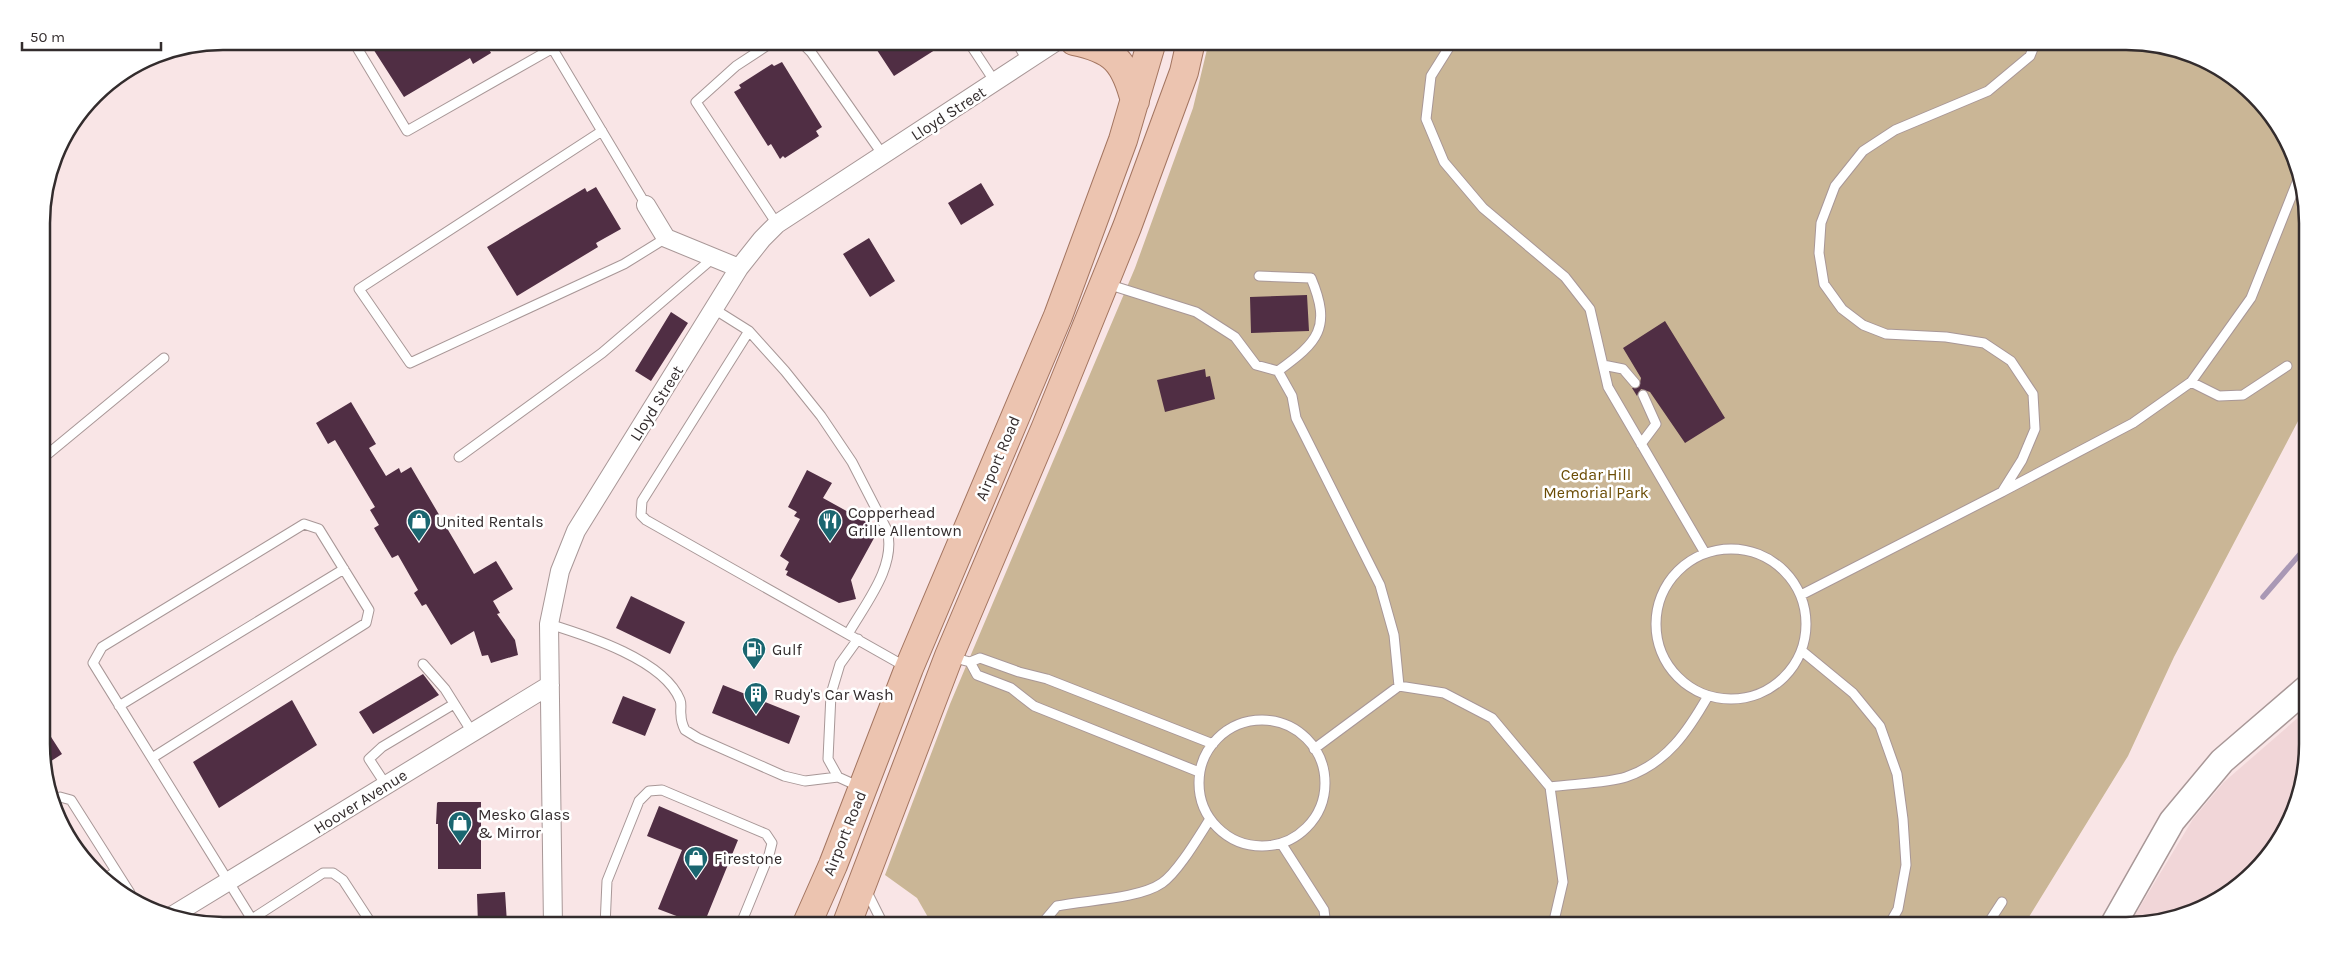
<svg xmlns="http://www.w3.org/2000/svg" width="2349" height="967" font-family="Karla,sans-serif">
  <rect width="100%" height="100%" fill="#f9e5e6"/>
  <path fill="#f1d6d8" d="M2308 709V744L2298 802 2270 854 2236 888 2184 916 2129 925 2193 819 2224 782Z"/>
  <path fill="#cab696" d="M1209 41H2126L2184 51 2263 104 2289 143 2306 199 2307 404 2174 657 2128 756 2024 925 933 926 917 898 885 875 950 704 1135 268 1193 108Z"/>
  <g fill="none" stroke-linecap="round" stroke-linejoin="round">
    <path stroke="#a998b5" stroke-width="5.5" d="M2263 597 2307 546"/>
  </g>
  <path fill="#502e44" d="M368 41H485L491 53 473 64 470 58 404 97Z
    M871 41H949L894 76Z
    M782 62 822 127 816 131 819 136 785 158 783 156 780 159 771 144 768 146 734 92 741 88 739 85 772 64 774 66Z
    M981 183 994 205 961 225 948 203Z
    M596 187 621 229 596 243 598 247 517 296 487 247 585 188 587 192Z
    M869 238 895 281 870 297 843 254Z
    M1307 295 1309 331 1251 333 1250 297Z
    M671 312 688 323 651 381 635 371Z
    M1665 321 1725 418 1685 443 1650 392 1641 389 1637 396 1632 388 1639 387 1641 378 1623 348Z
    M1205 369 1206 377 1210 376 1215 399 1165 412 1157 380Z
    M351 402 376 444 369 448 386 476 399 468 401 473 411 467 474 574 496 561 513 589 493 601 500 613 497 614 515 640 518 655 491 663 488 655 482 656 474 631 451 645 426 604 422 606 414 593 418 590 398 555 392 558 374 528 379 525 370 510 375 507 335 440 328 444 316 423Z
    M807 470 832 483 823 498 879 529 851 580 856 599 839 603 786 575 788 571 785 570 789 562 780 556 800 519 794 516 797 512 788 507Z
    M631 596 685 622 670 654 616 628Z
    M423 674 439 695 373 734 359 712Z
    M723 685 800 716 789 744 712 713Z
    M623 696 656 709 645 736 612 723Z
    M292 700 317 745 219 808 193 762Z
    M44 726 62 754 45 765V762Z
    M438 802H481V869H438V824H436L437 803Z
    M659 806 738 840 703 926 658 909 682 850 647 836Z
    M505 892 507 923 478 925 477 894Z"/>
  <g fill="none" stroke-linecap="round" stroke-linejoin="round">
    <g stroke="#a89797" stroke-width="11">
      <path id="lane" d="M353 41 407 131 553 48
        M548 41 646 205
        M774 41 736 66 696 102 777 224
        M800 41 811 52 883 155
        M968 41 995 82
        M1016 41 1027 60
        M1453 41 1431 76 1426 119 1444 162 1483 208 1565 277 1590 309 1608 387 1705 553
        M602 131 359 289 410 363 624 264 666 238
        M1259 276 1311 278C1332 328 1318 342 1278 371
        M1107 284 1196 312 1235 337 1256 365 1278 371 1292 396 1296 418 1380 585 1394 635 1399 686
        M714 309 749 331 785 371 821 416 852 462 887 530C897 566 865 604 848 634
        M749 331 642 501 641 515 646 520 906 667
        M1603 365 1623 369 1635 383
        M2191 382 2219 396 2243 395 2287 366
        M1641 444 1656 424 1643 395
        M459 457 602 353 713 258
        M43 458 164 358
        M2002 492 2133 423 2191 382 2251 298 2299 177
        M1656 624a75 75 0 1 1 150 0a75 75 0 1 1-150 0Z
        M1801 595 2002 492 2022 460 2035 429 2033 394 2011 361 1984 343 1946 337 1886 334 1863 325 1842 309 1824 284 1819 253 1821 223 1835 186 1863 151 1895 130 1988 91 2030 56 2036 41
        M549 624C588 636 664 660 680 700 682 705 680 710 681 715 681 720 683 726 685 730L698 738 784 776 805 781 838 777
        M858 639 840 664 831 694 828 759 838 777 860 787
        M1802 651 1853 693 1880 726 1897 774 1903 819 1906 865 1898 909 1889 925
        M951 657 970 662 980 658 1019 672 1047 679 1213 744
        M970 662 977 675 1011 688 1034 706 1199 772
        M423 664 445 689 472 732
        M119 706 344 569
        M1199 783a63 63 0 1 1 126 0a63 63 0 1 1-126 0Z
        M1314 749 1399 686 1444 693 1492 718 1550 787 1563 882 1553 925
        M152 758 366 623 369 610 319 529 304 524 102 647 93 663 256 926
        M386 785 369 759 382 747 454 704
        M1550 787C1571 784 1608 783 1626 777 1667 763 1688 731 1708 696
        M55 799 60 797 71 800 130 893
        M1281 843 1324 910 1326 926
        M107 877 116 872
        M866 890 884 926
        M252 919 323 873H333L343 880 373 926
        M1987 925 2002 902
        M605 926 607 881 639 801 649 791 662 790 766 834 772 843 769 855 740 926
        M1040 926 1057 906C1086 900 1139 899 1162 883 1178 872 1199 836 1210 819"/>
    </g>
    <g stroke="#a89797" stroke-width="20">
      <path id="street" d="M646 205 666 238 739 268
        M170 917 550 685
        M553 926 549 624 560 571 576 531 739 268 762 239 777 224 1057 41"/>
    </g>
    <g stroke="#a89797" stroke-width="28">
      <path id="secondary" d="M2113 925 2172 821 2222 761 2308 687"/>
    </g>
    <g stroke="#a37560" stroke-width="30">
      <path id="primary" d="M1074 41C1114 49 1125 62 1135 101
        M806 926 833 865 909 668 1058 316 1123 140 1152 41
        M846 926 949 656 1046 427 1127 227 1184 72 1191 41"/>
    </g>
    <use href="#lane" stroke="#fff" stroke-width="9"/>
    <use href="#street" stroke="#fff" stroke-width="18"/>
    <use href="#secondary" stroke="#fff" stroke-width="25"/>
    <use href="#primary" stroke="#ecc4b0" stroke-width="28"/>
  </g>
  <defs>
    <g id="shop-pin" transform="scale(1.25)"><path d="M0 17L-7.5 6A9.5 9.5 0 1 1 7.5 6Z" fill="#1a6670" stroke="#fff"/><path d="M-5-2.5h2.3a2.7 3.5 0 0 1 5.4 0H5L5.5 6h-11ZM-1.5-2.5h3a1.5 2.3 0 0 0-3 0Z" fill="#fff"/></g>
    <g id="restaurant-pin" transform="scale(1.25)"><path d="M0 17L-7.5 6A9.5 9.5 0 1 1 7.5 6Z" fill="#1a6670" stroke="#fff"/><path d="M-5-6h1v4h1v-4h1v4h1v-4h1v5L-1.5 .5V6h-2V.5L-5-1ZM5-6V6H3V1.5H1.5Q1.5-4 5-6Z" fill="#fff"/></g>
    <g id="fuel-pin" transform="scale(1.25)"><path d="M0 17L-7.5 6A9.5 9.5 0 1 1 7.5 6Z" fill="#1a6670" stroke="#fff"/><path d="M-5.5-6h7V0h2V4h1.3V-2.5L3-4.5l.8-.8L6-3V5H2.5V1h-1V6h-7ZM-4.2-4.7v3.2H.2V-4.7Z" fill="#fff"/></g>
    <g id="building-pin" transform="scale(1.25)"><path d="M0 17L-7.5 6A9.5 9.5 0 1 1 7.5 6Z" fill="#1a6670" stroke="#fff"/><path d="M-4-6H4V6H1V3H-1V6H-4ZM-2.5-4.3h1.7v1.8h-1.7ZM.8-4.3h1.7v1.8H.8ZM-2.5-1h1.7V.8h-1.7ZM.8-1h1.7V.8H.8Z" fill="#fff"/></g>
  </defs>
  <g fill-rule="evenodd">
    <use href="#shop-pin" x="419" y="521"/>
    <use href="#restaurant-pin" x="830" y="521"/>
    <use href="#fuel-pin" x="754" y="649"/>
    <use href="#building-pin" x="756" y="694"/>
    <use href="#shop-pin" x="460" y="823"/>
    <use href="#shop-pin" x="696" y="858"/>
  </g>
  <g text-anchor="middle" stroke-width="5" stroke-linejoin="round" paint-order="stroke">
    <g font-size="16" fill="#332c2d" stroke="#fff">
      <text transform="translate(948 113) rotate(-33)" y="6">Lloyd Street</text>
      <text transform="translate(656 403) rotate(-58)" y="6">Lloyd Street</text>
      <text transform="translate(997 458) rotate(-67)" y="6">Airport Road</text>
      <text transform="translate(360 801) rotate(-32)" y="6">Hoover Avenue</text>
      <text transform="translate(844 833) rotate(-68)" y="6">Airport Road</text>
    </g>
    <g font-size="16" fill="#6b4c04" stroke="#fff">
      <text x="1596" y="480">Cedar Hill<tspan x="1596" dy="18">Memorial Park</tspan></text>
    </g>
    <g font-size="16" fill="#332c2d" stroke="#fff" text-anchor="start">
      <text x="848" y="518">Copperhead<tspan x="848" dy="18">Grille Allentown</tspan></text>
      <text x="436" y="527">United Rentals</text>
      <text x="772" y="655">Gulf</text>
      <text x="774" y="700">Rudy's Car Wash</text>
      <text x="478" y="820">Mesko Glass<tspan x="478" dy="18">&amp; Mirror</tspan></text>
      <text x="714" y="864">Firestone</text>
    </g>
  </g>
  <path d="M0 0H2349V967H0ZM223 50H2126A173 173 0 0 1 2299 223V744A173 173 0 0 1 2126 917H223A173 173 0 0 1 50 744V223A173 173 0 0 1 223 50Z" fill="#fff" fill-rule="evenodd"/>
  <path fill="none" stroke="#332c2d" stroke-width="2.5" d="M223 50H2126A173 173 0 0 1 2299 223V744A173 173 0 0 1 2126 917H223A173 173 0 0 1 50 744V223A173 173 0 0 1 223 50Z"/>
  <path d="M22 42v8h139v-8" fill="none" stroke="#332c2d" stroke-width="2.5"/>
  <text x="30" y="42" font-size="15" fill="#332c2d" stroke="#ffffff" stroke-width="4" paint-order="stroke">50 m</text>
</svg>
